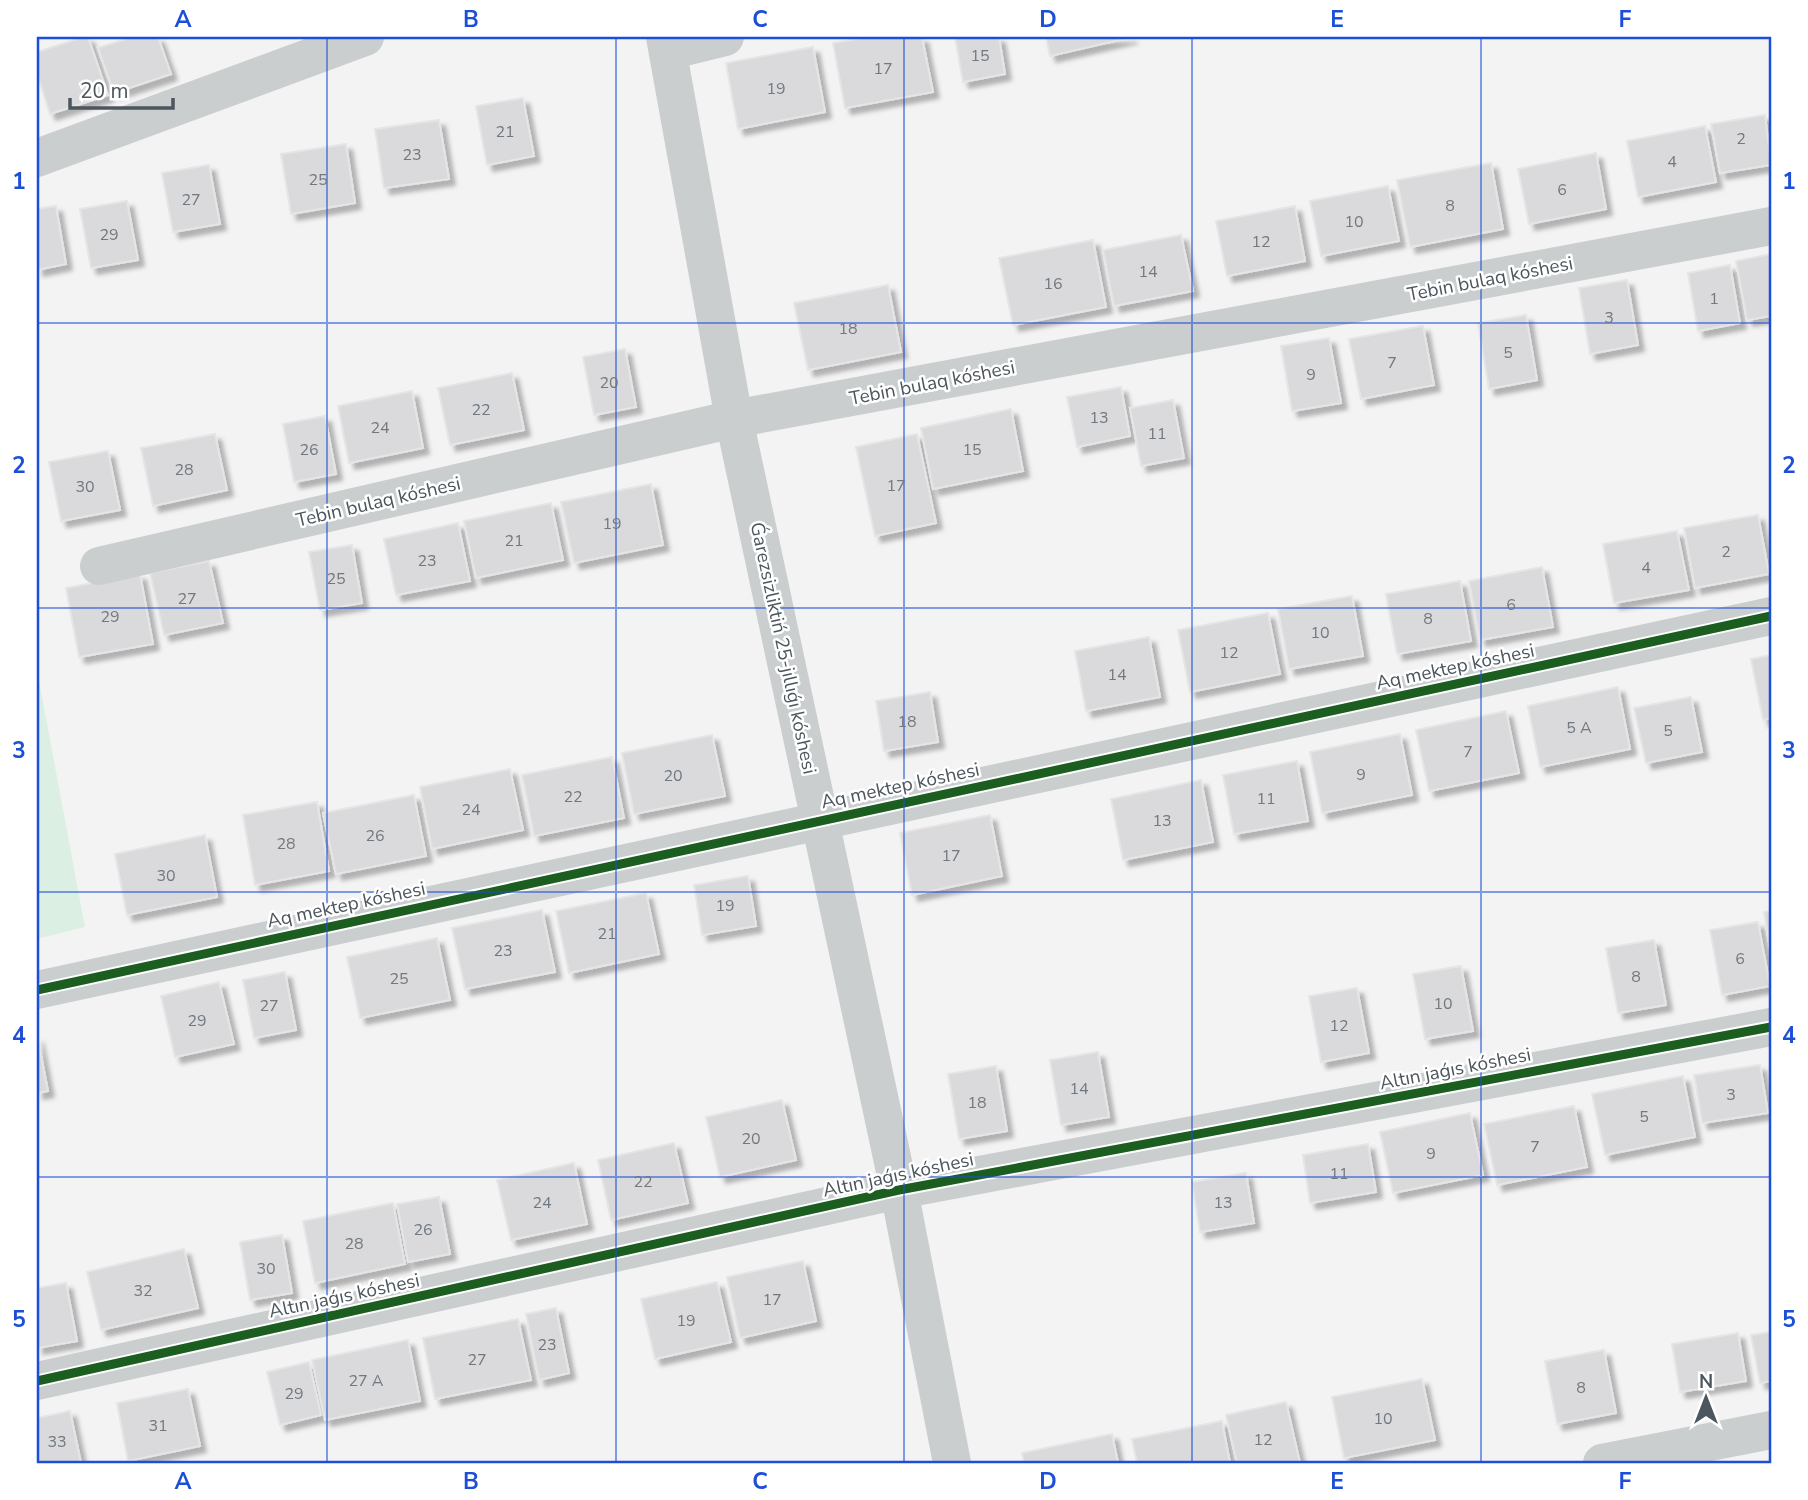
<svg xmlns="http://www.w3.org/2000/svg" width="1808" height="1500" font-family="'Nunito Sans',sans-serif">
  <defs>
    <filter id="shadow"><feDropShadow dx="6" dy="6" stdDeviation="2" flood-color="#0004"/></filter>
  </defs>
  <rect width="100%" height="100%" fill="#f4f3f3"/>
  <path fill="#dbf0e2" d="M37 670 85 927 37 939Z"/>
  <path fill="#dadadc" stroke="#e5e5e6" stroke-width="2" filter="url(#shadow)" d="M83 37H88L108 95 50 114 37 73V52Z
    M132 37H158L171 74 114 93 98 48Z
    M867 37H922L933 92 845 108 833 43Z
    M955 37H999L1005 74 963 82Z
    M1046 37H1132L1050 56Z
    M813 47 825 112 738 129 726 63Z
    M523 98 534 156 487 165 476 106Z
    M1765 115 1771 165 1720 173 1711 124Z
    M439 120 449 179 384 188 375 129Z
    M1705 126 1716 182 1638 197 1627 141Z
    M346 144 355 203 291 214 281 154Z
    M1596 153 1606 209 1529 224 1518 169Z
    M1491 163 1503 229 1410 247 1397 180Z
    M209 165 220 224 173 232 162 173Z
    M1388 186 1399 241 1321 256 1310 201Z
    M127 201 138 260 91 268 80 209Z
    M56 206 66 264 37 270V209Z
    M1295 206 1305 261 1227 276 1216 221Z
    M1181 235 1193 291 1114 306 1103 250Z
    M1093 240 1106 307 1013 325 999 258Z
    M1771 254V316L1747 320 1736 261Z
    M1730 265 1740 323 1698 331 1688 273Z
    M1627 280 1638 345 1590 354 1579 288Z
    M888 285 901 352 808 370 794 303Z
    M1526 315 1537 380 1489 389 1478 323Z
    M1423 326 1434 385 1361 399 1349 339Z
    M1329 338 1341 403 1292 411 1281 346Z
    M625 349 636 407 594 415 583 357Z
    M512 373 524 430 450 445 438 388Z
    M1121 387 1130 436 1077 447 1067 397Z
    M412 391 423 448 349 463 338 406Z
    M1173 400 1184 458 1141 466 1130 408Z
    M1011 409 1023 471 933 489 921 428Z
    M325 416 336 474 294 482 283 424Z
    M215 434 227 490 153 506 141 448Z
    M917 434 936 523 875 536 856 447Z
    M108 451 120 510 61 521 49 462Z
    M651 484 663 545 574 563 561 502Z
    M551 503 563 560 476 578 464 521Z
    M1758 515 1769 574 1695 588 1684 528Z
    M458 523 470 581 396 595 384 539Z
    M1677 531 1689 590 1614 603 1603 544Z
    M352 545 362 603 320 610 309 552Z
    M209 561 223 623 164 635 150 573Z
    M1542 567 1553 627 1480 640 1469 581Z
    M140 574 153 644 79 657 66 588Z
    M1460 581 1471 641 1397 654 1386 594Z
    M1352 596 1363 656 1289 669 1278 609Z
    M1268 613 1280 674 1190 692 1178 630Z
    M1149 637 1160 697 1086 711 1075 651Z
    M1771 655V718L1763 720 1751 659Z
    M1618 687 1630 749 1540 767 1528 706Z
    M930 692 938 742 884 751 876 701Z
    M1691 697 1702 752 1646 763 1634 708Z
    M1506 711 1519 773 1429 791 1416 730Z
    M1400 734 1412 795 1322 813 1310 752Z
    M712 735 725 796 634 814 622 753Z
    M612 757 624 818 534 836 522 775Z
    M1297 761 1308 821 1234 834 1223 775Z
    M510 769 523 830 432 849 420 787Z
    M1201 780 1213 842 1123 860 1111 799Z
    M414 795 426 856 336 874 323 813Z
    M317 802 329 871 255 885 243 815Z
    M990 815 1002 876 912 895 900 833Z
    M205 835 217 897 127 915 115 854Z
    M748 876 756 926 702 935 694 885Z
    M646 893 659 954 569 973 556 911Z
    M542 910 555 972 465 989 452 928Z
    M1771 911V954L1764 912Z
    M1758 922 1770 986 1722 995 1710 930Z
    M437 938 450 1000 360 1018 347 957Z
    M1654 940 1666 1005 1618 1013 1606 948Z
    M1461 966 1473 1031 1425 1039 1413 974Z
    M285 972 296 1030 254 1038 243 980Z
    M219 982 234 1044 175 1057 161 996Z
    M1357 988 1369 1053 1321 1062 1309 996Z
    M37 1036 48 1091 37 1093Z
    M1098 1052 1109 1117 1061 1125 1050 1060Z
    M1760 1065 1768 1113 1702 1123 1694 1075Z
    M996 1066 1007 1131 959 1139 948 1074Z
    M1683 1076 1695 1137 1605 1155 1592 1094Z
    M782 1100 796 1160 720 1177 706 1117Z
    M1574 1106 1587 1167 1497 1185 1484 1124Z
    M1470 1113 1483 1175 1393 1193 1380 1132Z
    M674 1143 688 1203 611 1220 598 1160Z
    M1368 1144 1376 1192 1310 1203 1303 1155Z
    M574 1163 587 1224 511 1240 497 1180Z
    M1246 1173 1254 1223 1200 1232 1192 1182Z
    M439 1197 450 1254 408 1262 397 1204Z
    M393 1203 405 1264 315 1283 303 1221Z
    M282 1235 292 1293 250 1300 240 1242Z
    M184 1249 198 1308 101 1330 87 1272Z
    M803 1261 816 1321 740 1338 727 1277Z
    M717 1282 731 1342 655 1359 641 1299Z
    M66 1283 77 1341 37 1348V1288Z
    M556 1308 569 1373 539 1380 526 1314Z
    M518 1319 531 1380 435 1399 423 1338Z
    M1771 1332V1381L1760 1383 1751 1335Z
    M1738 1333 1746 1381 1680 1392 1672 1344Z
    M408 1340 420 1401 325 1420 312 1360Z
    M1604 1350 1616 1413 1557 1424 1545 1361Z
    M309 1362 321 1415 280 1425 267 1372Z
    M1422 1379 1435 1440 1344 1458 1332 1397Z
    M188 1389 200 1446 128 1461 117 1403Z
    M1286 1402 1300 1463H1237L1226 1415Z
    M70 1411 81 1463H37V1418Z
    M1222 1421 1230 1463H1137L1132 1439Z
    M1112 1434 1118 1463H1024L1022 1453Z"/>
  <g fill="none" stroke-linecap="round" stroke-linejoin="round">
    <path stroke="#cbcecf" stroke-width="38" d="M665 37 734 419 899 1190 952 1463
      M668 51 725 37
      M37 158 365 37
      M99 566 734 419 1771 226
      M37 990 1771 616
      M37 1381 899 1190 1771 1027
      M1602 1463 1771 1430"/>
    <g stroke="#fff" stroke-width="13">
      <path id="cycleway" d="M37 990 1771 616
        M37 1381 899 1190 1771 1027"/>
    </g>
    <use href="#cycleway" stroke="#1b5e20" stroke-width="9"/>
  </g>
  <path fill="none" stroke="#1d4ed8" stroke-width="2" stroke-opacity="0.55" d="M327 37V1463M616 37V1463M904 37V1463M1192 37V1463M1481 37V1463M37 323H1771M37 608H1771M37 892H1771M37 1177H1771"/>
  <g text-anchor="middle" stroke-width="5" stroke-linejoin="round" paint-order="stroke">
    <g font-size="16" fill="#71787f">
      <text x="980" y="61">15</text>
      <text x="883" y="74">17</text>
      <text x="776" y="94">19</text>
      <text x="505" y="137">21</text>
      <text x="1741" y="144">2</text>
      <text x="412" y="160">23</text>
      <text x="1672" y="167">4</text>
      <text x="318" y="185">25</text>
      <text x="1562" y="195">6</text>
      <text x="191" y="205">27</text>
      <text x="1450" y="211">8</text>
      <text x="1354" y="227">10</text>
      <text x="109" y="240">29</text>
      <text x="1261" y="247">12</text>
      <text x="1148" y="277">14</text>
      <text x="1053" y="289">16</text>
      <text x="1714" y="304">1</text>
      <text x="1609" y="323">3</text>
      <text x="848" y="334">18</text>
      <text x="1508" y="358">5</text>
      <text x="1392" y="368">7</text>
      <text x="1311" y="380">9</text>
      <text x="609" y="388">20</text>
      <text x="481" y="415">22</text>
      <text x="1099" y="423">13</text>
      <text x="380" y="433">24</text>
      <text x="1157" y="439">11</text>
      <text x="309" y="455">26</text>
      <text x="972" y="455">15</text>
      <text x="184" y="475">28</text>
      <text x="896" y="491">17</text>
      <text x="85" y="492">30</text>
      <text x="612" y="529">19</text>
      <text x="514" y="546">21</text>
      <text x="1726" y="557">2</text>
      <text x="427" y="566">23</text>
      <text x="1646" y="573">4</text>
      <text x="336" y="584">25</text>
      <text x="187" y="604">27</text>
      <text x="1511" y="610">6</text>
      <text x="110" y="622">29</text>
      <text x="1428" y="624">8</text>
      <text x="1320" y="638">10</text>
      <text x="1229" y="658">12</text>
      <text x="1117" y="680">14</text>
      <text x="907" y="727">18</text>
      <text x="1579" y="733">5 А</text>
      <text x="1668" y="736">5</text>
      <text x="1468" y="757">7</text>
      <text x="1361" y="780">9</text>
      <text x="673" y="781">20</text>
      <text x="573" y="802">22</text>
      <text x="1266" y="804">11</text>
      <text x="471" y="815">24</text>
      <text x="1162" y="826">13</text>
      <text x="375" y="841">26</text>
      <text x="286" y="849">28</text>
      <text x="951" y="861">17</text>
      <text x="166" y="881">30</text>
      <text x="725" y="911">19</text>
      <text x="607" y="939">21</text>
      <text x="503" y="956">23</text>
      <text x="1740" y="964">6</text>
      <text x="1636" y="982">8</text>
      <text x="399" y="984">25</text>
      <text x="1443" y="1009">10</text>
      <text x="269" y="1011">27</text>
      <text x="197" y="1026">29</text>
      <text x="1339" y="1031">12</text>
      <text x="1079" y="1094">14</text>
      <text x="1731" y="1100">3</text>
      <text x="977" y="1108">18</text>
      <text x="1644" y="1122">5</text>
      <text x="751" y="1144">20</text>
      <text x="1535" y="1152">7</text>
      <text x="1431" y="1159">9</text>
      <text x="1339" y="1179">11</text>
      <text x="643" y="1187">22</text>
      <text x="542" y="1208">24</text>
      <text x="1223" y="1208">13</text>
      <text x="423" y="1235">26</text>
      <text x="354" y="1249">28</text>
      <text x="266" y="1274">30</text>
      <text x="143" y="1296">32</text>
      <text x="772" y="1305">17</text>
      <text x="686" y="1326">19</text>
      <text x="547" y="1350">23</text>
      <text x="477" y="1365">27</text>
      <text x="366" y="1386">27 А</text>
      <text x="1581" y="1393">8</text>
      <text x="294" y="1399">29</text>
      <text x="1383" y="1424">10</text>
      <text x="158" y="1431">31</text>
      <text x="1263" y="1445">12</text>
      <text x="57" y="1447">33</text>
    </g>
    <g font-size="19" fill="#4c565e" stroke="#fff">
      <text transform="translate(1490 278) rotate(-11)" y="7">Tebin bulaq kóshesi</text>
      <text transform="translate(932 382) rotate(-11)" y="7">Tebin bulaq kóshesi</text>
      <text transform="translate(378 501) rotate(-13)" y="7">Tebin bulaq kóshesi</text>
      <text transform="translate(784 648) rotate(78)" y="7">Ǵarezsizliktiń 25-jıllıǵı kóshesi</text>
      <text transform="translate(1455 666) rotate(-12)" y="7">Aq mektep kóshesi</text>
      <text transform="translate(900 785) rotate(-12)" y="7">Aq mektep kóshesi</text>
      <text transform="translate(346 904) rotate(-12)" y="7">Aq mektep kóshesi</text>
      <text transform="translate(1455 1068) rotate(-11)" y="7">Altın jaǵıs kóshesi</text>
      <text transform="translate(898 1174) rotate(-12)" y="7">Altın jaǵıs kóshesi</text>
      <text transform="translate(344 1295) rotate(-12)" y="7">Altın jaǵıs kóshesi</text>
    </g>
  </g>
  <rect width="1808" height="1500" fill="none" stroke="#ffffff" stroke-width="77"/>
  <g transform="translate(1706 1398)" stroke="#ffffff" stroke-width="5" paint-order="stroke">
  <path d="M0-5L12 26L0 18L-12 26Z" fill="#4c565e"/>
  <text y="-10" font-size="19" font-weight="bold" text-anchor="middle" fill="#4c565e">N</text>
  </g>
  <path d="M70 98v10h103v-10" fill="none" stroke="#4c565e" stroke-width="3.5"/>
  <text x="80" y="98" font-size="21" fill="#4c565e" stroke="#ffffff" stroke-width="5" paint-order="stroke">20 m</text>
  <rect x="38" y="38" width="1732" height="1424" fill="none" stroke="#1d4ed8" stroke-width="2.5"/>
  <g font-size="23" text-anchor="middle" font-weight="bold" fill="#1d4ed8">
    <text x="183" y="27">A</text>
    <text x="471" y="27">B</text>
    <text x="760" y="27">C</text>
    <text x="1048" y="27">D</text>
    <text x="1337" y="27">E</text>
    <text x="1625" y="27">F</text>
    <text x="19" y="189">1</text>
    <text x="1789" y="189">1</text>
    <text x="19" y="473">2</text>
    <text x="1789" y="473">2</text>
    <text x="19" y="758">3</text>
    <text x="1789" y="758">3</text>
    <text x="19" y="1043">4</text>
    <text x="1789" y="1043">4</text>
    <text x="19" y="1327">5</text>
    <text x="1789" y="1327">5</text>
    <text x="183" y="1489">A</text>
    <text x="471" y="1489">B</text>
    <text x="760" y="1489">C</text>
    <text x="1048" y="1489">D</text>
    <text x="1337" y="1489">E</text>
    <text x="1625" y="1489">F</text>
  </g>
</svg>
